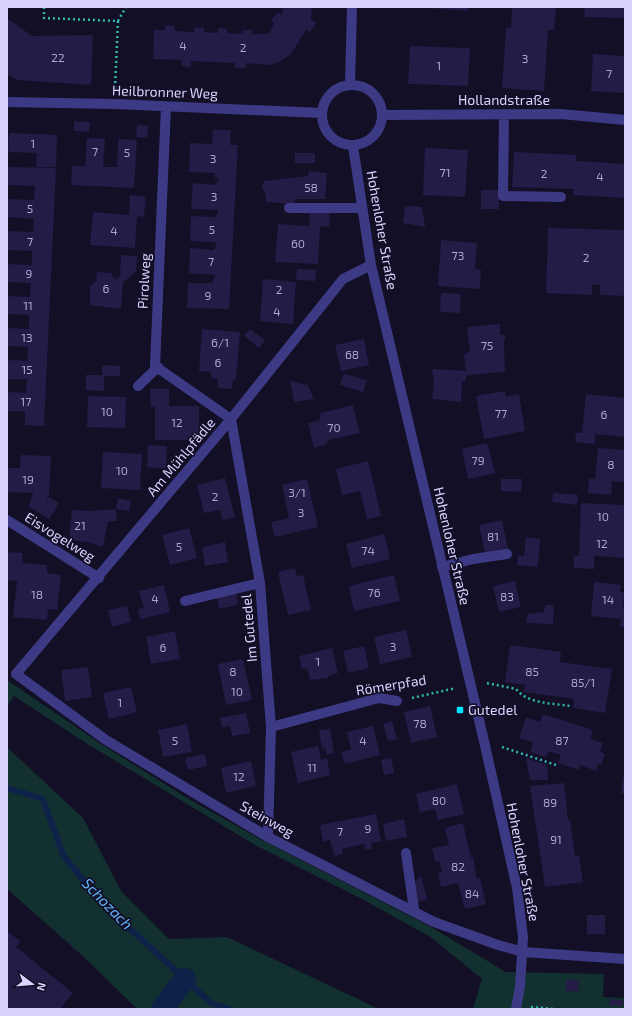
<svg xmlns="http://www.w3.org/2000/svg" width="632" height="1016" font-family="'Exo 2',sans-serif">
  <rect width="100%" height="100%" fill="#130f26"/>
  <path fill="#12302f" d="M7 680 101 744 187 798 260 839 431 927 506 972 604 974 603 997 625 998V1009H473L482 979 432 938 364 900 255 845 89 745 14 696 7 706Z
    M7 747 83 818 121 891 169 939 227 937 379 1009H137L85 958 7 889Z"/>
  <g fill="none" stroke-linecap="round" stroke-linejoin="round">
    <path stroke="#0c2248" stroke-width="6" d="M7 788 43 799 63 855 103 904 211 1003 229 1009"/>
    <path stroke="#0c2248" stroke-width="22" d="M162 1009 185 979"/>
  </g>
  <path fill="#241b47" d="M283 7H312L311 20 316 23 310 32 306 30 291 54 281 61 271 65 246 63V68H235V63L191 61V67L181 66 182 60 153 59 154 30H165V25L175 26V31L194 32 195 27 204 28V32L218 33V28L227 29V33L243 34V30H252V34H268L274 24 271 20 277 13 282 14Z
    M417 7H469L468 11Z
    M512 7H556L554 30H548L544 91 502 88 506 28H511Z
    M585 7H625V18L584 17Z
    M7 18 32 36 93 35 91 85 17 80 7 74Z
    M410 46 470 48 468 86 408 84Z
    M593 54 625 56V93L591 91Z
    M74 121 90 122 89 132 74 131Z
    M137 125 148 126 147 138 136 137Z
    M213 130H231L230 145H238L229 309 187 308 188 283H212L215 275 189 273 190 248 214 250 217 242 190 241 191 216 216 217 218 210 191 209 193 183 216 185 219 178H215V173L189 172 190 143 212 144Z
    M9 133 57 135 56 167H36L37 153 8 152Z
    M87 138 105 139 103 167H117L118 139 137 140 134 188 71 185 72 166H85Z
    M425 148 468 150 465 197 423 195Z
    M514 152 576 155V161L625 164V198L573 195 574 189 512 187Z
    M295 153H315V163H295Z
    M8 167 56 168 44 426 25 425V411H7V392L26 393 27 379H7V360L27 361 28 347 7 346V328L29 329V315L7 314V296L30 297 31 283 7 282V264L32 265V251L7 250V231L33 232 34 219 7 217V199L34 200 35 186 7 185Z
    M309 171 327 173 325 199H295L293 204 266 202V195L262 187 264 181 308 176Z
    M481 190H499V209H481Z
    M130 195 146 197 144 217 137 216 135 248 90 245 93 212 129 215Z
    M405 206 422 207 425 227 403 223Z
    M310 210H330L329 227 320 226 318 264 275 262 278 224 309 226Z
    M548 228 625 230V296L600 295V285H592V295L546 293Z
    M441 240 477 243 475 269 481 270 480 289 438 286Z
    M121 255 137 256 136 272 123 282 121 309 90 305V286L96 281 97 272 112 273V277L117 279 120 275Z
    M297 269 316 270 315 281 296 280Z
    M263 279 296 282 293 324 260 321Z
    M441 293 461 294 460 313 440 312Z
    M500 324V334L506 336 504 342 505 372 467 375 465 381H462L461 402 432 399 434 382 432 369 466 371 464 354 470 351 467 327Z
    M202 329 240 332 236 380H233L232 389 218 388V379L211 378V372L199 371Z
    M250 329 265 340 259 348 244 336Z
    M364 339 369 365 341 371 335 345Z
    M102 365 120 366V376H104V391L86 390V375H102Z
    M344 374 367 380 363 392 340 385Z
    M290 381 308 385 314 399 294 402Z
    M150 389H169V406H199V440H155V407H151Z
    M505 391 506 397 519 394 525 431 484 439 476 396Z
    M586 394 625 398V437L595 434V444L575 442 576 433H582Z
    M88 396 126 397 125 428 87 427Z
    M353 405 360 433 328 440 327 444 314 448 308 423 319 421 321 413Z
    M487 443 495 473 468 479 462 449Z
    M148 445 167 446 166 469 147 467Z
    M598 448 625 450V482L612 481 611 495 588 493 589 479H595Z
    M103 452 142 454 140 490 101 488Z
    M21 455 51 456 49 494 46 502 49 497 59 503 49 519 29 507 33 493 7 492V468H20Z
    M368 461 381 516 367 519 360 491 342 495 336 469Z
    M225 478 235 517 223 520 220 510 204 513 197 485Z
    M307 479 318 527 275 537 271 522 289 518 282 485Z
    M501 479H522L521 492 501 491Z
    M553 493 578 495 577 505 552 502Z
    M118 498 131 501 129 511 116 509 117 521H108L103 547 88 542 69 540 72 510 91 511 116 509Z
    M581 503 625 505V558L594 556V569L574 568V556H579Z
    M502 520 508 549 485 553 479 525Z
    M189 528 197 558 170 565 162 535Z
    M384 534 390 559 352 568 346 544Z
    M526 537 540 539 538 567 517 565 518 555 524 556Z
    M225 542 228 562 205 566 202 547Z
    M7 552 22 553V563L47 565V573L61 575 57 610 48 609 47 620 13 617 17 581 7 580Z
    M295 568 297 576 303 575 311 610 288 615 278 572Z
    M394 575 400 601 354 611 349 586Z
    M515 581 521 607 499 612 493 586Z
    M594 582 621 585 620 592H624L623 609H625V627L620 626 621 619 591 616Z
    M164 585 170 612 140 619 138 609 144 608 139 591Z
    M236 592 238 605 219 609 217 597Z
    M545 605H554L553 624 526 623 528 614 544 612Z
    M127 606 131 622 112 627 108 610Z
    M406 630 412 657 380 664 374 637Z
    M175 631 180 659 151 664 146 637Z
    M510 645 561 652 560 662 612 669 605 713 573 708 574 699 524 692 525 685 505 682Z
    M364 646 369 668 348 673 343 651Z
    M332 648 338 673 328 676V678L310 680 307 668 302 669 299 656Z
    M243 659 252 700 226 705 218 664Z
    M88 667 92 697 65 701 61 670Z
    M131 687 137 712 109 719 103 693Z
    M430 706 437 737 411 743 404 712Z
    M246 713 250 733 232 736 230 726 222 727 220 718Z
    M543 714 593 730 590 739 603 743 600 752 605 754 601 765 598 764 596 771 580 765 579 770 558 763 561 755 548 751 546 757 530 752 533 742 519 738 526 717 540 722Z
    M392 721 397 739 388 741 383 724Z
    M187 724 192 752 163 757 158 730Z
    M373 726 380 755 345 764 341 752 351 749 347 732Z
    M330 729 334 753 326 755 325 747 322 748 319 730Z
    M318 746 321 760 327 758 330 775 298 783 291 752Z
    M205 754 207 766 188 770 185 758Z
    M391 758 394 773 384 775 381 760Z
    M526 758 547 765 548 780H530Z
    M251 761 256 786 226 793 221 768Z
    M624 774H625V794L621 793Z
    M564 783 568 820H570L575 856 579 855 583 882 545 887 530 786Z
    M457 784 464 814 438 820 435 809 420 812 416 794Z
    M376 814 381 841 371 843 372 849 365 850 364 844 342 849 343 854 334 856 330 840 323 842 320 825Z
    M404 819 407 837 386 841 383 824Z
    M463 823 471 858 473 857 477 879 480 878 486 904 465 909 458 883 441 887 438 873 442 872 439 861 435 862 432 848 449 845 445 828Z
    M421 875 427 900 418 902 413 885Z
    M587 915H605V934H587Z
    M7 931 20 941 16 947 73 993 60 1009H7Z
    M566 980H579V991H566Z
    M610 999 623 1000V1006L609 1005Z"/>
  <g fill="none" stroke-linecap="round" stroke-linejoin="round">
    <path stroke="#2fb8b0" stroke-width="2.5" stroke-dasharray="2 3" stroke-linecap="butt" d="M44 7V18L118 21 126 7
      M115 88 118 21
      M487 683 516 689C528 704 552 703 570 706
      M412 698 456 688
      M502 747 556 765
      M531 1007 554 1009"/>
    <path stroke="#3d3a85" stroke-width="10" d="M350 85 352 7
      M322 115a30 30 0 1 1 60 0a30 30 0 1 1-60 0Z
      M7 102 115 104 322 113
      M166 106 155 366 231 419 260 583 264 637 271 727 268 837
      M504 114 503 196 561 197
      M382 115 561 114 625 120
      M353 146 371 265 484 741 517 888 523 937 520 986 516 1009
      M289 208H362
      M371 265 343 279 231 419 16 674 106 740 268 837 434 922 498 945 523 952 625 959
      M138 386 158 367
      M7 520 99 578
      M442 567 473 559 507 554
      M185 601 260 583
      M271 727 379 698 397 701
      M406 853 414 910"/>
  </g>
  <rect fill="#00e5ff" stroke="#130f26" stroke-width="1.5" x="456" y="706" width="8" height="8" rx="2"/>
  <g text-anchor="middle" stroke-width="3.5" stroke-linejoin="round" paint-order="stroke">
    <g font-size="12" fill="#aca6d1">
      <text x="183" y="50">4</text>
      <text x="243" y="52">2</text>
      <text x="58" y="62">22</text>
      <text x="525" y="63">3</text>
      <text x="439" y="70">1</text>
      <text x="609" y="78">7</text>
      <text x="33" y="148">1</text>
      <text x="95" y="156">7</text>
      <text x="127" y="157">5</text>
      <text x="213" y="163">3</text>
      <text x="445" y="177">71</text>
      <text x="544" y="178">2</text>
      <text x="600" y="181">4</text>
      <text x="311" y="192">58</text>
      <text x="214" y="201">3</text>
      <text x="30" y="213">5</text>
      <text x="212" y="234">5</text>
      <text x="114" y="235">4</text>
      <text x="30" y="246">7</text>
      <text x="298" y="248">60</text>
      <text x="458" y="260">73</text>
      <text x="586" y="262">2</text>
      <text x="211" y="266">7</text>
      <text x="29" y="278">9</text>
      <text x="106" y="293">6</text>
      <text x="279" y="294">2</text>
      <text x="208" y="300">9</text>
      <text x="28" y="310">11</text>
      <text x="277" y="316">4</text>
      <text x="27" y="342">13</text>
      <text x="220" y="347">6/1</text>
      <text x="487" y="350">75</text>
      <text x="352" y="359">68</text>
      <text x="218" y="367">6</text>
      <text x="27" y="374">15</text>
      <text x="26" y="406">17</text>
      <text x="107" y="416">10</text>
      <text x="501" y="418">77</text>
      <text x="604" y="419">6</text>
      <text x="177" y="427">12</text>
      <text x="334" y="432">70</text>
      <text x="478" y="465">79</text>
      <text x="611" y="469">8</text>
      <text x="122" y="475">10</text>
      <text x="28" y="484">19</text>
      <text x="297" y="497">3/1</text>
      <text x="215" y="501">2</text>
      <text x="301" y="517">3</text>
      <text x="603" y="521">10</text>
      <text x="80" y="530">21</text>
      <text x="493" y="541">81</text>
      <text x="602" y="548">12</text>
      <text x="179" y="551">5</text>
      <text x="368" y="555">74</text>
      <text x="374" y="597">76</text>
      <text x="37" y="599">18</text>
      <text x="507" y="601">83</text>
      <text x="155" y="603">4</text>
      <text x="608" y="604">14</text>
      <text x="393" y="651">3</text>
      <text x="163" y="652">6</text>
      <text x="318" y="666">1</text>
      <text x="233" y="676">8</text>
      <text x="532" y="676">85</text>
      <text x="583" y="687">85/1</text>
      <text x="237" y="696">10</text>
      <text x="120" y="707">1</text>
      <text x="420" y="728">78</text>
      <text x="175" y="745">5</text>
      <text x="363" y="745">4</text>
      <text x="562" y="745">87</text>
      <text x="312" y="772">11</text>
      <text x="239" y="781">12</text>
      <text x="439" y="805">80</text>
      <text x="550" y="807">89</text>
      <text x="368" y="833">9</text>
      <text x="340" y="836">7</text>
      <text x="556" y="844">91</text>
      <text x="458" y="871">82</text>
      <text x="472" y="898">84</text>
    </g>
    <g font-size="14" fill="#d9d4ff" stroke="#130f26">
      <text transform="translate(165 92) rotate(2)" y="5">Heilbronner Weg</text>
      <text x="504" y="105">Hollandstraße</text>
      <text transform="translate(382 230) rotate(80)" y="5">Hohenloher Straße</text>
      <text transform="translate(144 281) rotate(-87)" y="5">Pirolweg</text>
      <text transform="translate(181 457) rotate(-50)" y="5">Am Mühlpfädle</text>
      <text transform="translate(60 537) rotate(32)" y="5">Eisvogelweg</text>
      <text transform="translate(452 546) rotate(77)" y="5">Hohenloher Straße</text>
      <text transform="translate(249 628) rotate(-95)" y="5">Im Gutedel</text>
      <text transform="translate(391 685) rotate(-9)" y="5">Römerpfad</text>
      <text transform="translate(267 819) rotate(29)" y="5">Steinweg</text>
      <text transform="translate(523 862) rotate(79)" y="5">Hohenloher Straße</text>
    </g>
    <g font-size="14" fill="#d9d4ff" stroke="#130f26" text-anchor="start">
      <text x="468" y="715">Gutedel</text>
    </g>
    <g font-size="15" font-style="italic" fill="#62b6ff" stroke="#130f26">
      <text transform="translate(107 904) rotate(46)" y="5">Schozach</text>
    </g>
  </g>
  <rect width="632" height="1016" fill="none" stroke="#d9d4ff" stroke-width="16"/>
  <g transform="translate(32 984) rotate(106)" stroke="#130f26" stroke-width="3" paint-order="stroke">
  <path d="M0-3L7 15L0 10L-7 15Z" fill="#d9d4ff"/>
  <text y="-6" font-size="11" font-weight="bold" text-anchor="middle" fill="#d9d4ff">N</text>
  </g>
</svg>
